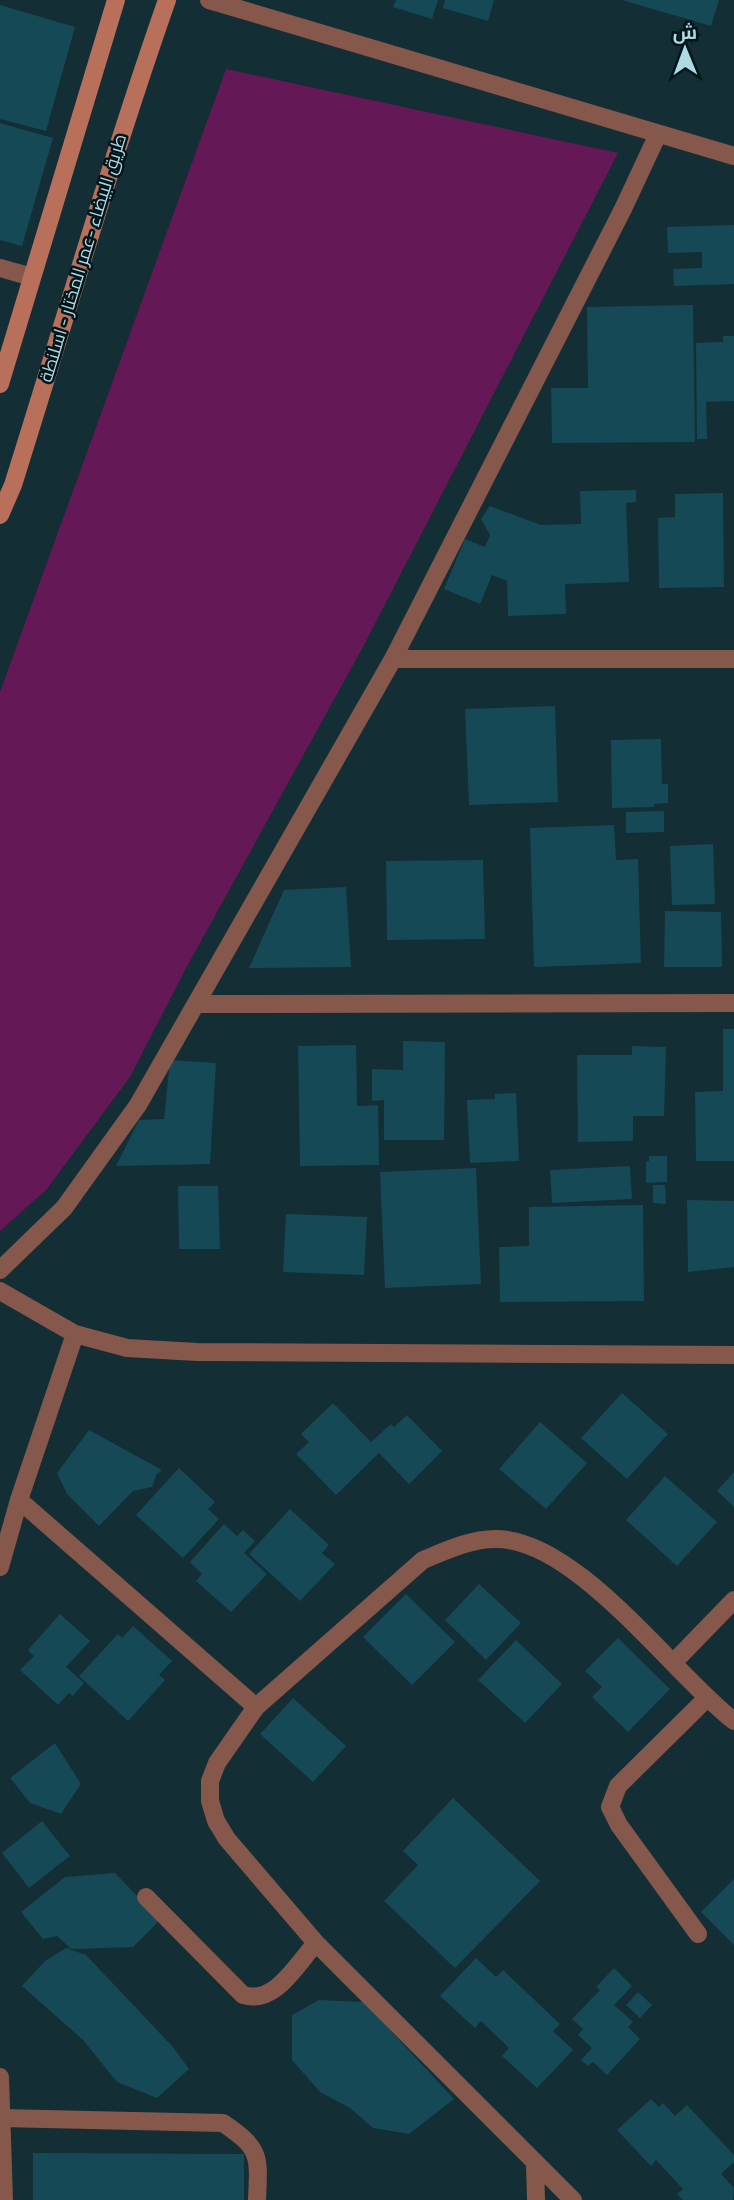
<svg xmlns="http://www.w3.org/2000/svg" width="734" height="2200" font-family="'Titillium Web',Cairo,sans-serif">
  <rect width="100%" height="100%" fill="#132e35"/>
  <path fill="#641855" d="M226 69 618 153 364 645 184 972 130 1077 46 1190 0 1231V692Z"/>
  <path fill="#154955" d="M396 0H438L432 19 393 7Z
    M445 0H494L488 21 443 8Z
    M622 0H719L711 26Z
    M0 5 75 27 46 131 0 119Z
    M0 123 53 138 22 246 0 240Z
    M734 225V284L674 286 673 269 702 268V252L668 253 667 227Z
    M693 305 695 442 552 443 551 388H588L587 307Z
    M723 336H734V401L706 402 707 439H697L696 343 723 342Z
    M636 490V502L626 503 629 582 565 584 566 614 508 616 507 581 492 575 480 604 444 589 465 539 485 547 490 535 481 519 490 506 541 525 581 524 580 491Z
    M723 493 724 587 659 588 658 518 675 517V494Z
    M555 706 558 802 469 805 465 709Z
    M661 739 662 784H668V803L654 804V807L612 808 611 740Z
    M664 811V832L626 833V812Z
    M614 825 616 860 638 859 641 963 534 967 530 828Z
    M713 844 715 904 672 905 670 846Z
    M483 860 485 939 387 940 386 861Z
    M346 887 351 967 249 968 284 890Z
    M665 911 721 912 722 967H664Z
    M723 1029H734V1161H696L695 1092 723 1091Z
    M403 1041 445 1042 444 1140H384V1100L372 1101V1069L403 1070Z
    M356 1045 357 1106 378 1105 379 1165 300 1166 298 1046Z
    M632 1046 666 1047 664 1116H633V1141L578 1142 577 1055H632Z
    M170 1060 216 1063 210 1164 116 1166 139 1120 164 1119Z
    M516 1093 519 1161 470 1163 467 1100 495 1099V1094Z
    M649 1156H667V1182L646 1183V1162L649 1161Z
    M630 1166 632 1199 552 1203 550 1170Z
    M476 1168 481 1284 385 1288 380 1172Z
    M653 1185H665L666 1204 653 1203Z
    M178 1186H218L220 1249H179Z
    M687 1200 734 1201V1267L688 1272Z
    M643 1205 644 1301 500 1302 499 1247 529 1246V1207Z
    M286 1214 367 1217 364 1275 283 1272Z
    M622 1393 668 1434 627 1479 581 1438Z
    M333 1403 371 1442 391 1424 394 1427 407 1415 442 1451 409 1484 379 1453 336 1495 296 1454 309 1442 301 1434Z
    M540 1422 587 1463 546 1509 499 1469Z
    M89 1430 162 1470 156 1475 152 1487 133 1491 99 1526 67 1494 57 1473Z
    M179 1468 215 1502 208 1509 219 1519 183 1558 136 1515Z
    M734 1472V1507L717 1491Z
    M665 1476 717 1522 677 1566 626 1520Z
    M290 1509 329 1545 322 1553 335 1564 300 1601 249 1554Z
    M224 1524 237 1536 243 1530 255 1541 244 1553 267 1574 231 1612 196 1581 202 1574 190 1562Z
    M479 1584 521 1623 486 1660 445 1620Z
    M406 1594 455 1642 412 1685 363 1637Z
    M60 1614 90 1641 66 1667 84 1683 73 1696 69 1693 58 1705 20 1670 34 1656 28 1650Z
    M133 1626 172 1661 159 1675 165 1680 128 1721 79 1676 118 1634 122 1638Z
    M618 1638 670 1689 628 1732 592 1697 602 1687 585 1671Z
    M516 1640 562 1684 525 1723 478 1680Z
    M293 1698 346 1746 313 1782 260 1734Z
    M55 1743 81 1784 61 1814 30 1803 10 1778Z
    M453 1798 540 1881 455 1968 384 1901 418 1865 403 1851Z
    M42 1821 70 1856 29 1888 2 1853Z
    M115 1873 160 1920 133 1947 71 1949 57 1936 43 1939 21 1912 65 1877Z
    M734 1879V1945L701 1912Z
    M66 1948 86 1955 173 2047 189 2069 157 2098 117 2082 83 2040 22 1986 45 1961Z
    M476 1958 496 1977 503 1970 560 2024 553 2031 573 2050 537 2088 502 2056 509 2048 481 2021 475 2028 440 1996Z
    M614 1968 632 1986 614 2005 633 2022 628 2027 640 2039 607 2075 593 2062 588 2066 581 2060 592 2048 578 2035 583 2029 572 2019 600 1990 596 1987Z
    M638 1992 652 2005 640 2018 626 2005Z
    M319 2000 364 2002 454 2099 409 2134 373 2128 350 2108 320 2092 292 2060V2015Z
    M651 2099 659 2107 663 2103 675 2116 687 2105 734 2155V2162L721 2174 734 2188 733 2200H683L677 2194 683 2189 656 2160 651 2166 617 2130Z
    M33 2153 244 2154V2200H33Z"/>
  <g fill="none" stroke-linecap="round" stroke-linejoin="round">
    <path stroke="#85584b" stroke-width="18" d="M1 2118 223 2123C261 2149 259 2155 257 2200"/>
    <path stroke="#85584b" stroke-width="18" d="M209 0 734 156
      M0 268 32 277
      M393 659 623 209 658 134
      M198 1004 734 1003
      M0 1270 64 1208 138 1105 393 659H734
      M0 1291 75 1334 127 1348 197 1352 734 1355
      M19 1500 256 1707
      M0 1567 19 1500 75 1334
      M673 1663 734 1600
      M146 1897 243 1995C275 2005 296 1965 316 1943
      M698 1934 619 1825 610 1807 618 1786 706 1699
      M0 2077 4 2200
      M535 2164 536 2200
      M573 2200 316 1943 227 1839 216 1821 210 1801V1781L217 1763 256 1707 423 1560C445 1551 470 1539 495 1539 576 1538 672 1673 734 1721"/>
    <path stroke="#b8705b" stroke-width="18" d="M0 384 116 0
      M0 515 13 485C64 323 111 160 167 0"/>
  </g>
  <g text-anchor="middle" stroke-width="5" stroke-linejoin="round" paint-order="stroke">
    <g font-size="18" fill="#b1d9e4" stroke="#00161d">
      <text transform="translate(83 258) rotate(-73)" y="6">طريق البيضاء -عمر المختار - اسلنطة</text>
    </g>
  </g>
  <g transform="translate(685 49) rotate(359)" stroke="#00161d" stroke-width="5" paint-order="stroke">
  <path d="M0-5L12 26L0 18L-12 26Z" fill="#b1d9e4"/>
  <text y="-10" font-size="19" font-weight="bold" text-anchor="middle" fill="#b1d9e4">ش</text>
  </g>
</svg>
